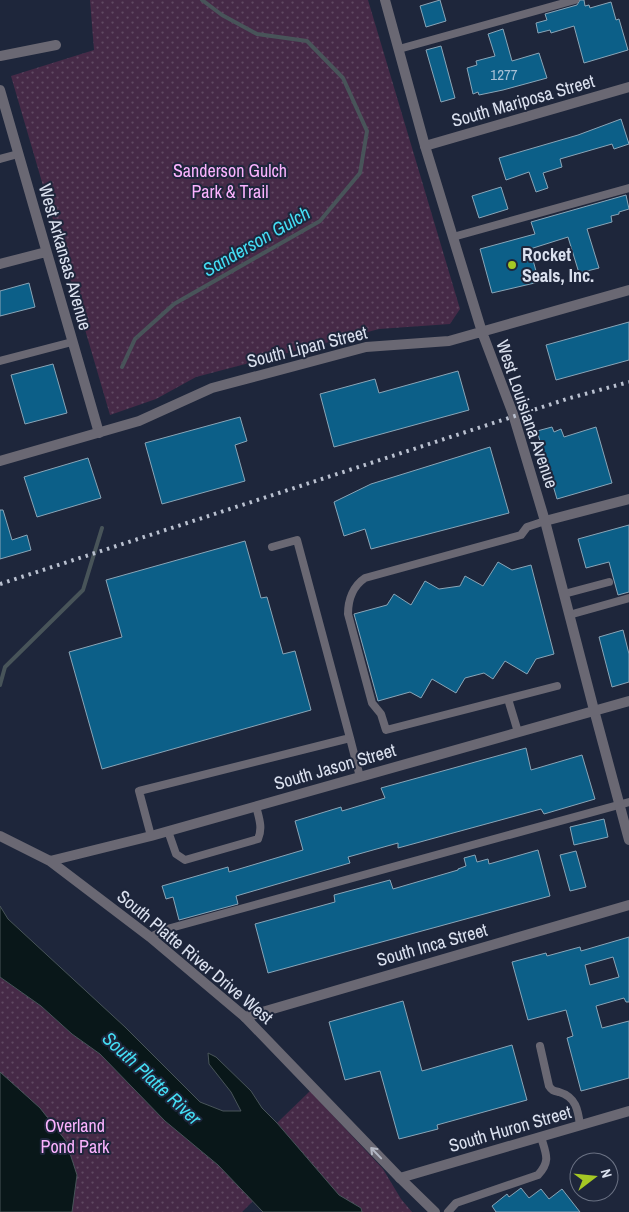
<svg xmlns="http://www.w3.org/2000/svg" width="629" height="1212" font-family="'Archivo Narrow',sans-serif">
  <defs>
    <pattern id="grass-dots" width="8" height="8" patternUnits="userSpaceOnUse" patternTransform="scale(1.25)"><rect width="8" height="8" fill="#462a47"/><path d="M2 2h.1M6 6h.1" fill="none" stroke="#604962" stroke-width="1.8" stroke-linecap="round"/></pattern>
  </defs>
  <rect width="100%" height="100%" fill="#1e263b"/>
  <path fill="url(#grass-dots)" d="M90 0H368L460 309 450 324 379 329 196 377 156 399 110 415 11 76 94 50Z
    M0 977 41 1006 72 1034 100 1054 165 1121 218 1165 253 1201 242 1212H0Z
    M310 1091 383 1169 401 1199 412 1212H362L361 1208 339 1195 277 1123Z"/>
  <path fill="#091719" stroke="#485459" d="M0 906 8 919 125 1027 200 1102 223 1111H241L231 1092 209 1064 208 1053 216 1057 251 1091 262 1108 277 1123 339 1195 361 1208 362 1212H263L218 1165 165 1121 100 1054 72 1034 41 1006 0 977Z
    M0 1072 40 1108 66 1141 77 1175 72 1212H0Z"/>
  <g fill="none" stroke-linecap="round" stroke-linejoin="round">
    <path stroke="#485459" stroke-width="4" d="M122 367 135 339 174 304 320 221 360 173 367 131 343 78 307 41 257 34 222 15 202 0
      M0 685 5 667 83 590 102 528"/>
  </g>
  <path fill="#0c5f88" stroke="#8aa5b7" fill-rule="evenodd" d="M440 0 446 21 426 27 420 6Z
    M580 0H584L585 6 589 5 590 8 611 2 616 20 619 19 628 50 584 63 574 26 551 33 550 30 538 33 536 23 547 20 545 14 577 5Z
    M503 29 512 61 539 53 547 78 503 90 479 95 478 92 473 94 467 68 477 65 476 61 495 56 488 34Z
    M441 46 455 98 441 102 426 50Z
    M621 119 629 144 614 149 612 144 560 159 562 167 543 173 548 188 536 192 529 172 506 180 499 158 578 135Z
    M501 187 508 209 479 218 472 196Z
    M626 195 629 209 619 212V214L611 216 612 222 587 229 599 268 579 273 568 237 530 249 539 282 492 293 480 249 535 234 531 222Z
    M29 283 35 307 0 316V291Z
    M629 322V360L556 380 546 345Z
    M53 364 67 413 25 424 11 375Z
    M458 371 469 410 334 447 320 394 375 379 379 393Z
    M240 417 247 441 235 445 245 481 162 504 145 443Z
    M552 427 554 432 561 429 564 437 596 427 612 483 557 499 537 431Z
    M490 447 509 513 371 549 365 529 344 536 334 502 371 484Z
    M88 458 101 498 37 517 24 477Z
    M0 510H3L12 540 27 535 31 550 0 559Z
    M629 525V592L618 595 609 562 586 568 578 539Z
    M245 541 261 598 267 597 283 654 295 651 311 710 102 769 69 652 122 637 106 580Z
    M498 562 512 570 531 565 554 654 536 659 527 674 505 661 493 679 484 673 465 678 456 693 432 679 421 698 410 692 378 701 354 614 387 605 394 594 411 605 425 581 439 589 460 586 465 576 483 586Z
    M623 630 629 654V682L612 687 599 637Z
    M526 748 531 770 582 755 595 799 544 814 541 809 398 848V843L348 857 350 863 236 896 238 904 179 920 173 897 166 899 162 886 228 867 229 872 303 850 295 821 341 807 342 811 385 798 381 788Z
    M604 819 608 837 574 845 570 827Z
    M538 850 550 896 268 973 255 924 335 902 334 895 390 880 393 889 458 870V869L466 866 464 858 475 855 477 862 488 859 489 864Z
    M576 851 586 887 570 891 560 855Z
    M629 937V1002H626L624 998 596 1006 602 1028 629 1021V1078L581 1091 567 1038 573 1036 566 1010 528 1020 512 962 546 953 547 956 580 947 581 951ZM613 957 619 977 590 985 585 965Z
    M403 1001 422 1071 512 1045 527 1100 437 1125 438 1129 399 1139 380 1071 345 1080 329 1022Z
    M521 1188 529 1198 541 1189 549 1199 562 1189 580 1212H496L492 1206 507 1194 509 1197Z"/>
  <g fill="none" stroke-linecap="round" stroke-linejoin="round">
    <path stroke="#6a6873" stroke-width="8" d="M399 49 575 0
      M0 159 18 154
      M453 237 629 188
      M0 361 72 342
      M545 521 527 527 521 535 365 578C353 586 348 600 348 614L372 703 381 714 386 730 557 686
      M272 547 297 540 350 738
      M564 594 609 582
      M569 615 629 598
      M508 699 518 732
      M168 831 176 854 185 860 258 839C263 828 259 818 256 806
      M151 836 139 791 350 738 360 777
      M150 937 167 929 629 802
      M540 1046 549 1086C552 1091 554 1091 559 1092 576 1097 578 1110 580 1125
      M448 1212 456 1203 538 1175C551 1161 546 1154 541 1137"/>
    <path stroke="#6a6873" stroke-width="10" d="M0 56 56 45
      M0 90 99 433
      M425 146 629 87
      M0 264 46 252
      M545 521 629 499
      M594 710 629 840
      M245 1017 629 905
      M400 1178 629 1111"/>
    <path stroke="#6a6873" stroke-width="10" d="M385 0 425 146 482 332 513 414 545 521 594 710
      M0 461 139 421 212 388 366 347 449 341 629 290
      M0 836 50 861 150 937 245 1017 400 1178 435 1212
      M50 861 151 836 629 701"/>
    <path stroke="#bac1d0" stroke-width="4" stroke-dasharray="2.5 5" stroke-linecap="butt" d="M0 584 570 398 629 382"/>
  </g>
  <defs><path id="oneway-shaft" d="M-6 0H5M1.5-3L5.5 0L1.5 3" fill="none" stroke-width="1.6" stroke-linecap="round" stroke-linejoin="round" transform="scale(1.25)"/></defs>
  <use stroke="#b3b7c4" href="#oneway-shaft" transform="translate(376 1153) rotate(-134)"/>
  <circle fill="#a5c824" stroke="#1e263b" stroke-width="2" cx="512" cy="265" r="5"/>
  <g text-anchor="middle" stroke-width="4" stroke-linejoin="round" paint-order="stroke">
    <g font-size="15" fill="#a7c0d5">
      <text x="504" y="80">1277</text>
    </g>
    <g font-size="18" fill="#dbe1ef" stroke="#1e263b">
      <text transform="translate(523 101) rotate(-16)" y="6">South Mariposa Street</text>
      <text transform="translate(65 257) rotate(74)" y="6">West Arkansas Avenue</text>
      <text transform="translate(307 347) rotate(-14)" y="6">South Lipan Street</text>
      <text transform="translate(527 414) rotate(71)" y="6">West Louisiana Avenue</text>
      <text transform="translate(335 767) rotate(-16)" y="6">South Jason Street</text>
      <text transform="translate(432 945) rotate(-16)" y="6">South Inca Street</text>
      <text transform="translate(195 957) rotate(40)" y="6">South Platte River Drive West</text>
      <text transform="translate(510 1129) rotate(-16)" y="6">South Huron Street</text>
    </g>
    <g font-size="18" fill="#fbb3ff" stroke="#1e263b">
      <text x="230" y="177">Sanderson Gulch<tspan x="230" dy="21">Park &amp; Trail</tspan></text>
      <text x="75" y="1132">Overland<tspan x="75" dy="21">Pond Park</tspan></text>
    </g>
    <g font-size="18" font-weight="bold" fill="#dbe1ef" stroke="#1e263b" text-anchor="start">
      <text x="522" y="261">Rocket<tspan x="522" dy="21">Seals, Inc.</tspan></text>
    </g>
    <g font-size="19" font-style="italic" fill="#44def4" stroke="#1e263b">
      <text transform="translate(256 241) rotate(-30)" y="7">Sanderson Gulch</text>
      <text transform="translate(152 1078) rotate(43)" y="7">South Platte River</text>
    </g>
  </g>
  <g transform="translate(594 1177) rotate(74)"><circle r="24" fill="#1e263b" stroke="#6a7183"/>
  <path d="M0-4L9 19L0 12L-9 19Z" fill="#a5c824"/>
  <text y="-8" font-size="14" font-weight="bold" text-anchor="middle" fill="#dbe1ef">N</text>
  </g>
</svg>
